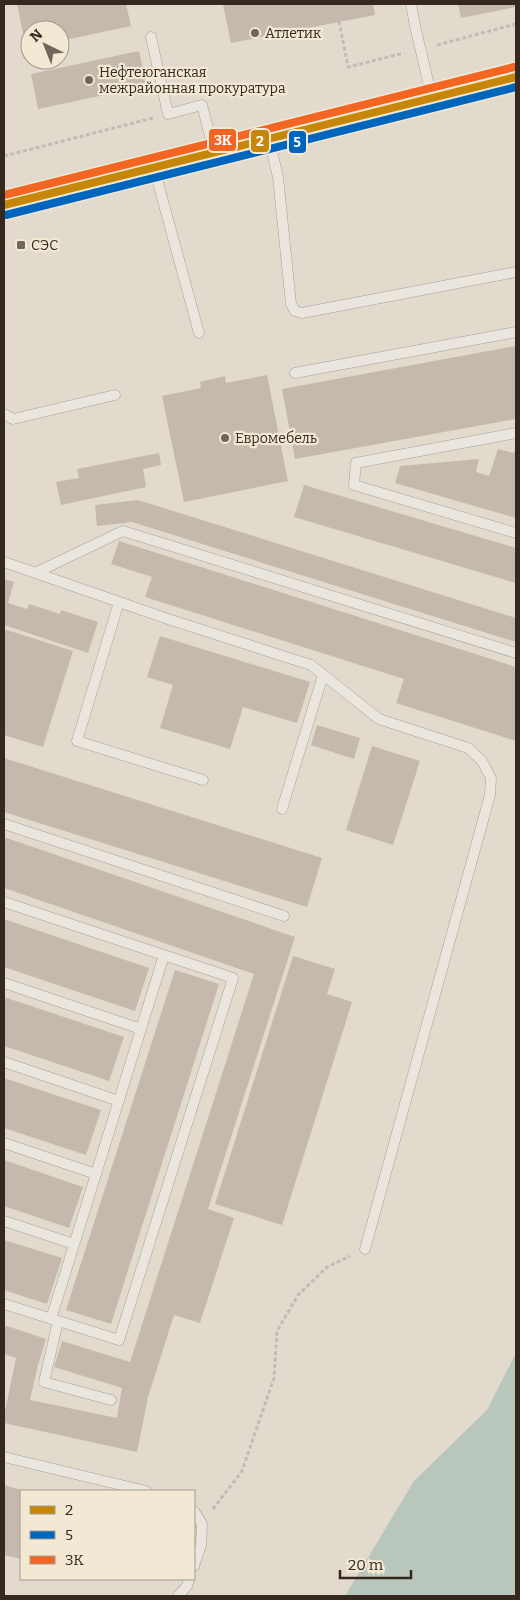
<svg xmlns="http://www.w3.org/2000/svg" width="520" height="1600" font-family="Bitter,serif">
  <rect width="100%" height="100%" fill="#e2dacd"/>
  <path fill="#b8c6bc" d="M516 1353V1596H345L414 1481 487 1410Z"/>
  <path fill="#c5b9ae" d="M17 4H126L131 26 60 41V30H30V48L26 49Z
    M223 4H373L375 15 231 43Z
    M458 4H515L516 7 461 18Z
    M139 51 147 86 38 109 31 74Z
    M516 346V419L295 459 282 389Z
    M267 375 288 481 184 502 162 396 201 388 200 382 225 376 226 383Z
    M516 447V518L395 483 400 466 479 459 476 472 489 476 498 449 514 453Z
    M159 453 161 465 143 469 146 487 61 505 56 482 79 478 77 469Z
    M304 485 516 548V583L294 517Z
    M138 500 516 618V642L132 522 97 526 95 505Z
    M119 541 516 667V741L396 703 404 679 145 597 152 577 111 564Z
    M4 579 14 582 8 603 27 609 29 604 60 614 61 610 98 622 88 653 4 625Z
    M4 629 73 651 43 747 4 735Z
    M160 636 310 682 297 723 243 707 230 749 160 728 173 685 147 677Z
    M317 725 360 738 354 759 311 745Z
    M372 746 420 761 393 845 346 830Z
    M4 758 322 858 307 907 4 812Z
    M4 837 295 937 208 1209 234 1218 200 1323 174 1315 148 1397 137 1452 4 1423V1416L16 1358 4 1354V1325L46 1339 38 1365 30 1400 117 1418 122 1388 54 1367 62 1341 130 1362 254 974 4 888Z
    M4 919 149 968 135 1011 4 967Z
    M293 956 335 969 327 994 352 1002 282 1225 215 1204Z
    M175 970 219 984 111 1324 66 1310Z
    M4 997 124 1037 109 1081 4 1046Z
    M4 1078 101 1110 86 1155 4 1128Z
    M4 1160 83 1187 69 1228 4 1206Z
    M4 1240 62 1258 47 1304 4 1290Z
    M4 1485 21 1490V1559L4 1555Z"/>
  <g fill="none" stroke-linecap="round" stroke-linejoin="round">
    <g stroke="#a7a096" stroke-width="11">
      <path id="service" d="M411 4 415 26 432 98
        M151 37 168 114 202 105 214 152
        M269 139 278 177 291 304 295 311 302 313 516 272
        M154 168 199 333
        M295 373 516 332
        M4 414 13 419 115 395
        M516 433 356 463 354 485 516 533
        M4 562 168 619 311 665 379 719 468 748 482 761 491 778 490 795 365 1249
        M35 573 123 531 516 653
        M119 602 77 741 203 780
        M282 809 323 675
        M4 824 284 916
        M4 902 233 978 119 1340 4 1304
        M4 983 141 1029
        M4 1062 119 1101
        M4 1143 96 1174
        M4 1221 74 1244
        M51 1319 164 955
        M58 1321 44 1382 111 1400
        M4 1457 146 1491
        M194 1511 202 1524 201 1545 194 1566
        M178 1596 187 1586 189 1579"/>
    </g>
    <g stroke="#a7a096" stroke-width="26">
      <path id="tertiary" d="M4 205 516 77"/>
    </g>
    <path stroke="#c2bcb5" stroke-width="3" stroke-dasharray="4 2.5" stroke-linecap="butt" d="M339 21 348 67 404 53
      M437 45 516 24
      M4 156 153 118
      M213 1509 242 1471 274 1378 277 1331 298 1295 327 1267 350 1256"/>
    <use href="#service" stroke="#eae6de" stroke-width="10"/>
    <use href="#tertiary" stroke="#eae6de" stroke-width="25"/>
    <g stroke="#f2e8d4" stroke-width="11">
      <path id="bus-1" d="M4 205 516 77"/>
    </g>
    <g stroke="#f2e8d4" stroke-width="11">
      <path id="bus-2" d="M6 215 516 87"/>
    </g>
    <g stroke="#f2e8d4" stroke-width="11">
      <path id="bus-3" d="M4 195 514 67"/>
    </g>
    <use href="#bus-1" stroke="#c68608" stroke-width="8"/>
    <use href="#bus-2" stroke="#0065bd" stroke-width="8"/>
    <use href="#bus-3" stroke="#f26522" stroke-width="8"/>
  </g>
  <g fill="#71665c" stroke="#f2e8d4" stroke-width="2">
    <circle cx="255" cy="33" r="5"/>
    <circle cx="89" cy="80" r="5"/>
    <rect x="16" y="240" width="10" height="10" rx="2.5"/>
    <circle cx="225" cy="438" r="5"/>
  </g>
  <g text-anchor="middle" stroke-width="4.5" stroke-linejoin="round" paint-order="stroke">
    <g font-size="14" fill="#34281f" stroke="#f2e8d4" text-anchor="start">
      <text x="265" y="38">Атлетик</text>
      <text x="99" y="77">Нефтеюганская<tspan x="99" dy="16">межрайонная прокуратура</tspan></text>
      <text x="31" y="250">СЭС</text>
      <text x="235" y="443">Евромебель</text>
    </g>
  </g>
  <g stroke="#f2e8d4" stroke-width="2">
    <rect x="208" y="128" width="29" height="24" rx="5" fill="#f26522"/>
    <rect x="250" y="129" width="20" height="24" rx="5" fill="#c68608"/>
    <rect x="288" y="130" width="19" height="24" rx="5" fill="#0065bd"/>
  </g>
  <g font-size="14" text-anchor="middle" font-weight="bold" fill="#fff">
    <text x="223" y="145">3К</text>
    <text x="260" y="146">2</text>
    <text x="297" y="147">5</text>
  </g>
  <rect width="520" height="1600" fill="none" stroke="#34281f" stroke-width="10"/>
  <rect x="20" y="1490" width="175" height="90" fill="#f2e8d4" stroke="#a69b8c"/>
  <rect x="30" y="1506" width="25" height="8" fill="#c68608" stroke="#a69b8c"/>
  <text x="65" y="1515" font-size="15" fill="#34281f">2</text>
  <rect x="30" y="1531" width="25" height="8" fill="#0065bd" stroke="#a69b8c"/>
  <text x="65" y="1540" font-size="15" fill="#34281f">5</text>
  <rect x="30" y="1556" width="25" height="8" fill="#f26522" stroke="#a69b8c"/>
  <text x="65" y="1565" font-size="15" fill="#34281f">3К</text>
  <g transform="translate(45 45) rotate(317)"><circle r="24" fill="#f2e8d4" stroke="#a69b8c"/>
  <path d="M0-4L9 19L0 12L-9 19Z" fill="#71665c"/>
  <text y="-8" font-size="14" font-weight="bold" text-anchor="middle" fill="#34281f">N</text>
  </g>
  <path d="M340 1570v8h71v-8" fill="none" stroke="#34281f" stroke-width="2.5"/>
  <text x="348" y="1570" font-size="15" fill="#34281f" stroke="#f2e8d4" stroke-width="4" paint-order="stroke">20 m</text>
</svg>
